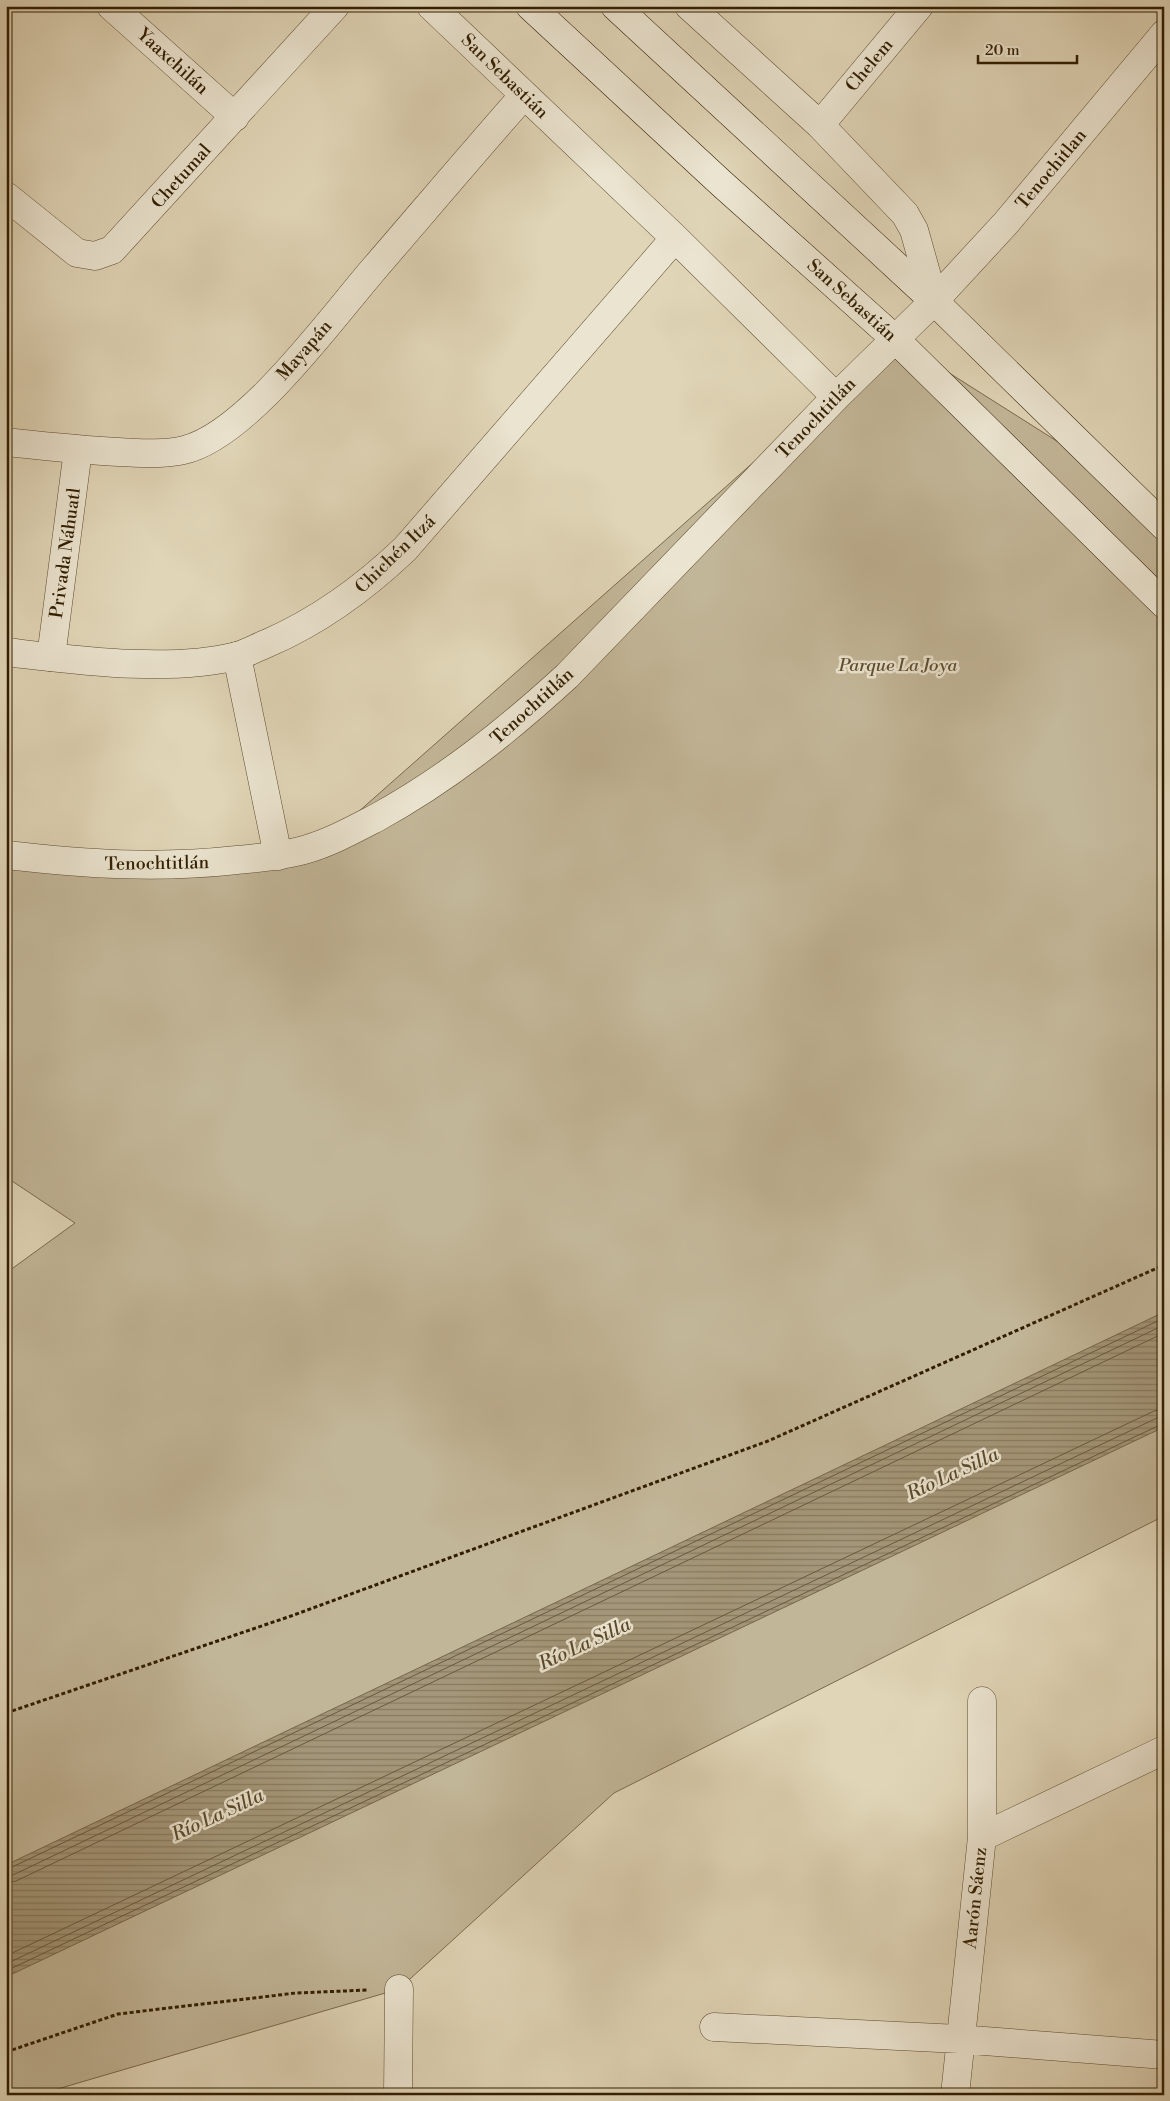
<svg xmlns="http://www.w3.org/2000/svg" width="1170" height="2101" font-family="'Libre Bodoni',serif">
  <defs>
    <pattern id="water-rules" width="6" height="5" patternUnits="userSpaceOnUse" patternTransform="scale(1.25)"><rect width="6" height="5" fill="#a49779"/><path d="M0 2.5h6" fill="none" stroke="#867b61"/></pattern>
  </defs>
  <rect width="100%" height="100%" fill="#e0d5b7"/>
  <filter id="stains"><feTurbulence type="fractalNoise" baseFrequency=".004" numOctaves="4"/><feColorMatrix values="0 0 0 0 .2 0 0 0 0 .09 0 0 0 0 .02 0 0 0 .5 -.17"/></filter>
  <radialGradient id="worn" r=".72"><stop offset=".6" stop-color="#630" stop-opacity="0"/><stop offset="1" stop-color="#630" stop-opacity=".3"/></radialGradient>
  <path fill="#c2b698" stroke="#7a6a4c" d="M894 338 1164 509V1516L614 1793 399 1989 37 2095H6V1273L75 1223 6 1177V856L67 862 322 844Z"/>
  <path fill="url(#water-rules)" stroke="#766749" d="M1164 1312V1427L6 1977V1865Z"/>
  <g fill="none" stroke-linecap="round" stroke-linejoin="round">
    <path stroke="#6a5a3d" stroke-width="1" d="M6 1870 1164 1318
      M6 1876 13 1875 1164 1325
      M6 1883 16 1881 1164 1333
      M6 1956 1154 1411 1164 1409
      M6 1964 1157 1418 1164 1417
      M6 1971 1164 1423"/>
    <g stroke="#5d4c2e" stroke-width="29">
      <path id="pedestrian" d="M237 656 278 856
        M51 657 78 450"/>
    </g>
    <g stroke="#5d4c2e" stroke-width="29">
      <path id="minor" d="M111 6 235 117
        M431 6 675 238 836 397
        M689 6 820 125 905 214 914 230 934 301
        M820 125 919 6
        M6 196 77 253 95 256 112 250 335 6
        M6 442C44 446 81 450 119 452 140 453 163 455 184 450 247 435 330 320 373 270 423 212 473 153 524 95
        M6 652C76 660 168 673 237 656 247 653 258 647 268 643 321 620 364 588 405 549L675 238
        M6 855C87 864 155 869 237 860 259 858 282 856 304 850 329 843 353 830 376 818 447 779 508 730 567 676L836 397 934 301 1006 223 1164 34
        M982 1837 1164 1750
        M714 2027 959 2039 1164 2055
        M398 2095 399 1989
        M955 2095 982 1837V1701"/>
    </g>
    <g stroke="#311e01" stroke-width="29">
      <path id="secondary" d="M530 6 721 183 894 338 1164 604
        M615 6 934 301 1164 526"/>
    </g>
    <path stroke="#311e01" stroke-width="3" stroke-dasharray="4 2.5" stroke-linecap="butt" d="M6 1713 291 1616 768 1441 1164 1265
      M6 2052 118 2014 296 1993 368 1990"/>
    <use href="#pedestrian" stroke="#ebe4d0" stroke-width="28"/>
    <use href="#minor" stroke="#ebe4d0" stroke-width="28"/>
    <use href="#secondary" stroke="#ebe4d0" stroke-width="28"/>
  </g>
  <g text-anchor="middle" stroke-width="5" stroke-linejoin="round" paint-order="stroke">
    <g font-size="18" fill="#311e01" stroke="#ebe4d0">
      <text transform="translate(173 61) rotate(42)" y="6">Yaaxchilán</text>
      <text transform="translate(869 65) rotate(-50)" y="6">Chelem</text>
      <text transform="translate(505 76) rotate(44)" y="6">San Sebastián</text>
      <text transform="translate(1051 169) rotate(-50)" y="6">Tenochitlan</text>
      <text transform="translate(181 176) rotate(-48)" y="6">Chetumal</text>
      <text transform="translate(852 300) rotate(42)" y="6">San Sebastián</text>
      <text transform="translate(304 350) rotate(-49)" y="6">Mayapán</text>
      <text transform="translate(816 418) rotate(-46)" y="6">Tenochtitlán</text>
      <text transform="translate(65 553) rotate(-82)" y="6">Privada Náhuatl</text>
      <text transform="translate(395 554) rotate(-44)" y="6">Chichén Itzá</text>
      <text transform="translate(532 706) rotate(-42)" y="6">Tenochtitlán</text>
      <text transform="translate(157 863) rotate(-1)" y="6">Tenochtitlán</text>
      <text transform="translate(975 1898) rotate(-84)" y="6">Aarón Sáenz</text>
    </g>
    <g font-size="18" font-style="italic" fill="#5c4c2e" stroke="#ebe4d0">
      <text x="898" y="671">Parque La Joya</text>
    </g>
    <g font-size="19" font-style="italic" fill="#59482b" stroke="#ebe4d0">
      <text transform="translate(952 1473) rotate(-25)" y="7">Río La Silla</text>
      <text transform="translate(584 1643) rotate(-25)" y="7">Río La Silla</text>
      <text transform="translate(217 1814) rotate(-25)" y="7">Río La Silla</text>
    </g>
  </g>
  <rect width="1170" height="2101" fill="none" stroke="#e0d5b7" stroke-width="25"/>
  <rect x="8" y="8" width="1155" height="2086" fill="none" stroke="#311e01" stroke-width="2.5"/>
  <rect x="12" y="12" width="1145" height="2076" fill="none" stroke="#311e01"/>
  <path d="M978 55v8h99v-8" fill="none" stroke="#311e01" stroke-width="2.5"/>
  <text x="985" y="55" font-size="15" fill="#311e01" stroke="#ebe4d0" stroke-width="4" paint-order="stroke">20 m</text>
  <rect width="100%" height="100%" filter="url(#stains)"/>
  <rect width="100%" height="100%" fill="url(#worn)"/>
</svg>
